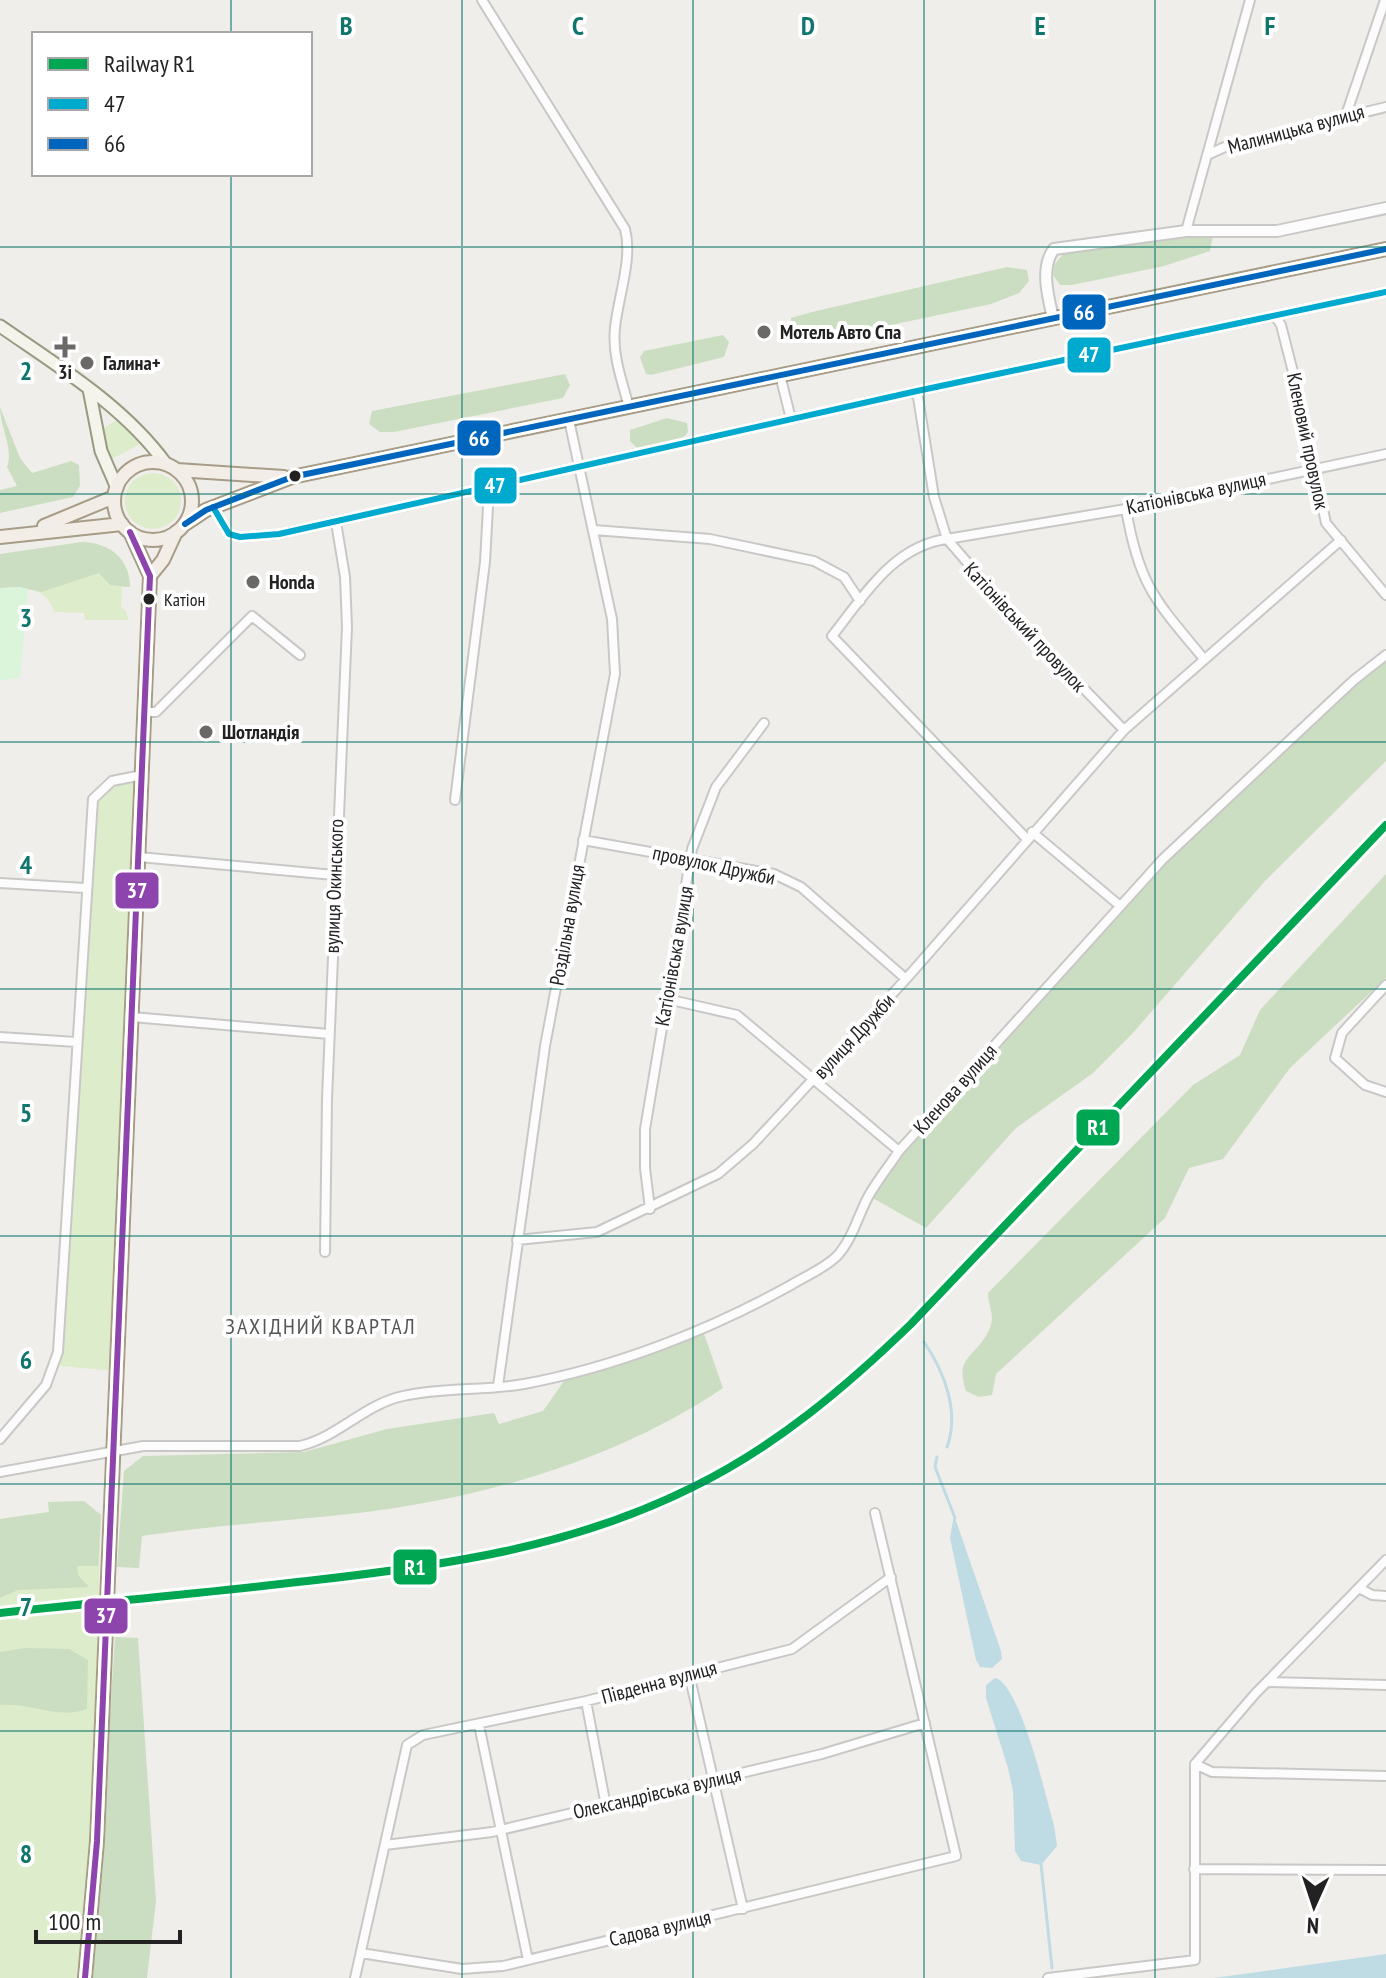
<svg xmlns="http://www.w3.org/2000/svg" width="1386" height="1978" font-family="'PT Sans Narrow',sans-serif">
  <rect width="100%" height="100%" fill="#f0eeeb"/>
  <path fill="#ddeccb" d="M117 420 144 442 108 461 104 428Z
    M125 501a28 28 0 1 1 56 0a28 28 0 1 1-56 0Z
    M82 542C109 543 130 558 130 587H122L121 607 127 612 128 620H85L84 613 54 612C46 586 24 587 0 588Z
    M137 780 114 1371 60 1366 95 812C98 789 117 784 137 780Z
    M84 1501 101 1515 92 1841 80 1978H0V1519L49 1512 48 1502Z"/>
  <path fill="#cbdec1" d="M1205 233 1213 236 1210 251 1164 266 1072 285H1060L1053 275 1054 265 1063 254Z
    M1007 267 1027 270 1029 281 1019 293 991 304 829 338 796 339 790 334 791 318 812 312Z
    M723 335 729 342 724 357 651 375 646 374 640 357 644 351Z
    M565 374 570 385 563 398 394 432H380L369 424 372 411Z
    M0 407 20 458 32 473 71 461 79 465 80 486 73 497 0 513V490L17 486 7 467C14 448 0 428 0 407Z
    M667 418 687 423 688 432C677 447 654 447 636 447L630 441V430Z
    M82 542C109 543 130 558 130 587L110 585 99 573 41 592 19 587 0 588V554Z
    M1386 655V761L1265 881 1132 1034 1093 1073 1016 1128 926 1228 869 1196 899 1151 1119 905Z
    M1386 874V978L1290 1068 1223 1159 1189 1168 1165 1218 996 1374 992 1395 979 1397 966 1391C954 1355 976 1358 989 1330 996 1315 988 1307 988 1293L1193 1085 1240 1055 1260 1010Z
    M702 1328 723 1388C618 1459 485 1498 359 1513 287 1521 215 1525 142 1536L139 1568 117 1567 124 1471 143 1456 304 1452 387 1429 494 1413 499 1424 543 1411 569 1374Z
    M84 1501 101 1515 98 1566H77L78 1575 89 1587 18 1590 0 1598V1519L49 1512 48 1502Z
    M115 1637 138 1638 156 1901 147 1978H93Z
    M25 1648 69 1649 88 1660 87 1709C58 1720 31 1702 0 1705V1652Z"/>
  <path fill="#daf5da" d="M19 587 28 589 20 678 0 680V588Z"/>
  <path fill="#bfdbe3" d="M954 1515 1001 1651 1002 1659 992 1668 980 1667 976 1660 950 1538Z
    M995 1678C1020 1683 1046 1798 1054 1825L1057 1846 1041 1865 1021 1861 1015 1851 1013 1791 1008 1768 986 1698V1685Z
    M1386 1954V1978H1214Z"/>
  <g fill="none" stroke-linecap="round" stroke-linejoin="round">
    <path stroke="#bfdbe3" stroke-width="3" d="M924 1342C944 1371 960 1412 947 1447
      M937 1457 935 1467 955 1518
      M1041 1864 1052 1968"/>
    <g stroke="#c9c8c7" stroke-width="12">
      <path id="minor" d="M482 0 625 229C633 259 618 297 615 328 612 355 622 381 629 407
        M1346 115 1385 0
        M1207 155 1227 146 1386 107
        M1186 231 1250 0
        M1275 316 1281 325 1293 372 1326 523 1386 595
        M780 375 791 419
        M917 391 934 497 947 539 1126 509 1386 454
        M213 507 229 534 240 537 279 534 917 391 1386 292
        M1126 509C1139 586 1156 601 1204 659
        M594 530 710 539 814 561 844 577 860 601
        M144 712H156L252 616 300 655
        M1124 730 1341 540
        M455 800 485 562 488 507 482 490
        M1032 832 1119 905
        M583 840 774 874 801 887 906 979
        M139 857 334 875
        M0 883 85 888
        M1386 985 1342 1033 1335 1058 1365 1085 1386 1092
        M667 999 737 1015 899 1151
        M132 1017 329 1034
        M0 1037 76 1042
        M650 1209 645 1168V1129L692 849 716 787 764 723
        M517 1240 597 1232 718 1174 753 1144 906 979 1124 730 1018 621 947 539C893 546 864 596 832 636L1026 838
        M325 1252 327 1099 347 627 345 577 336 522
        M498 1386 545 1046 615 674 612 619 569 420
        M0 1439 46 1385 58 1352 93 799 112 781 142 775
        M0 1472 143 1446H300C338 1437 365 1404 403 1396 442 1387 485 1391 524 1384 616 1367 710 1330 791 1285 806 1276 825 1268 837 1256 852 1240 858 1216 868 1197 877 1181 889 1166 899 1151L1163 859 1354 680 1386 655
        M1359 1588 1372 1595 1386 1596
        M689 1674 743 1909
        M1267 1682 1386 1685
        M586 1701 606 1806
        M479 1725 528 1960
        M1195 1764 1212 1772 1386 1776
        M385 1845 492 1832 822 1754 925 1723
        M1194 1869 1386 1870
        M361 1953 462 1969 503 1966 956 1856 875 1513
        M355 1978 407 1745 423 1735 586 1701 792 1649 891 1577
        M1048 1978 1195 1960V1764L1255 1694 1386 1560"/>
    </g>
    <g stroke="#c9c8c7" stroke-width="14">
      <path id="tertiary" d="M1053 318C1048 297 1040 267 1054 249L1186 231H1277L1386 208"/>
    </g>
    <g stroke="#999a82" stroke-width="15">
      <path id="secondary" d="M0 326C59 367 124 406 166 464
        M89 389 101 451 117 488"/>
    </g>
    <g stroke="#a79c86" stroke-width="16">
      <path id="primary" d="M114 501a39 39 0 1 1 78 0a39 39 0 1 1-78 0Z
        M177 470 284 477
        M185 524 206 510 292 477 1386 249
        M44 526 114 497
        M0 537 122 524
        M150 576 163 560 176 532
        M85 1978 97 1841 150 576 130 532"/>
    </g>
    <use href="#minor" stroke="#fdfcfc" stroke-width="8"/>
    <use href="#tertiary" stroke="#fdfcfc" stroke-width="10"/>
    <use href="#secondary" stroke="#f4f4ed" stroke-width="11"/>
    <use href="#primary" stroke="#f3ede7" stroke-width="12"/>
    <g stroke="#fff" stroke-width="12">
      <path id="bus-1" d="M213 507 229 534 240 537 279 534 917 391 1386 292"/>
    </g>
    <g stroke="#fff" stroke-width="12">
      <path id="bus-2" d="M185 524 206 510 292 477 1386 249"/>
    </g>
    <g stroke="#fff" stroke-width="12">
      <path id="bus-3" d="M85 1978 97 1841 150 576 130 532"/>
    </g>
    <use href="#bus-1" stroke="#00a9ce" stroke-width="6"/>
    <use href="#bus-2" stroke="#0065bd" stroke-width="6"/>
    <use href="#bus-3" stroke="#8e44ad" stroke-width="6"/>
    <g stroke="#fff" stroke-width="14">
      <path id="rail-1" d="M0 1613C102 1602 205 1593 307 1581 442 1566 571 1548 693 1487 775 1447 846 1387 911 1324L1386 825"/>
    </g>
    <use href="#rail-1" stroke="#00a651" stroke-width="8"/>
  </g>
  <path fill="none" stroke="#0f766e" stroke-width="2" stroke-opacity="0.55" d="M231 0V34M462 0V1978M693 0V1978M924 0V1978M1155 0V1978M231 174V1978M0 247H1386M0 494H1386M0 742H1386M0 989H1386M0 1236H1386M0 1484H1386M0 1731H1386"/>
  <g fill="#6a6968" stroke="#fff" stroke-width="3">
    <circle cx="764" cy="332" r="8"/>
    <path d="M61 335h8v8h8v8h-8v8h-8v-8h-8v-8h8z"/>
    <circle cx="87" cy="363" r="8"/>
    <circle cx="253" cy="582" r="8"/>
    <circle cx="206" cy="732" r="8"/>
  </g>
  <g fill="#222" stroke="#fff" stroke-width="3">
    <circle cx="295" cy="476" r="7"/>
    <circle cx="149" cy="599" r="7"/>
  </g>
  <g text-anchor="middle" stroke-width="8" stroke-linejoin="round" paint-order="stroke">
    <g font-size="18" fill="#222" stroke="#fff" text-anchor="start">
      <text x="164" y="606">Катіон</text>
    </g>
    <g font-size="20" fill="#222" stroke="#fff">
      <text transform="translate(1296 129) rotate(-15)" y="7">Малиницька вулиця</text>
      <text transform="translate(1308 441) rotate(78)" y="7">Кленовий провулок</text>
      <text transform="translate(1196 493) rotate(-12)" y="7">Катіонівська вулиця</text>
      <text transform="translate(1025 627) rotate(47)" y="7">Катіонівський провулок</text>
      <text transform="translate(714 865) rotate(12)" y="7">провулок Дружби</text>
      <text transform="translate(334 886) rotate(-88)" y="7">вулиця Окинського</text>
      <text transform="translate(567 925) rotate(-80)" y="7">Роздільна вулиця</text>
      <text transform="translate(674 956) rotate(-80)" y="7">Катіонівська вулиця</text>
      <text transform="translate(854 1036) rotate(-47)" y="7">вулиця Дружби</text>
      <text transform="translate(955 1089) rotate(-48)" y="7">Кленова вулиця</text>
      <text transform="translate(659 1682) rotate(-15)" y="7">Південна вулиця</text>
      <text transform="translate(657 1793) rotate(-13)" y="7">Олександрівська вулиця</text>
      <text transform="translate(660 1928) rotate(-13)" y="7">Садова вулиця</text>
    </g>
    <g font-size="20" font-weight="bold" fill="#222" stroke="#fff" text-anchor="start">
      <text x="780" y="339">Мотель Авто Спа</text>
      <text x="103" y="370">Галина+</text>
      <text x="65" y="379" text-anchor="middle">3і</text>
      <text x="269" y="589">Honda</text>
      <text x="222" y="739">Шотландія</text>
    </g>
    <g font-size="22" letter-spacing="2" fill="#555" stroke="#fff">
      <text x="321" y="1334">ЗАХІДНИЙ КВАРТАЛ</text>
    </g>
  </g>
  <g font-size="26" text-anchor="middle" font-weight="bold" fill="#0f766e" stroke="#fff" stroke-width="8" stroke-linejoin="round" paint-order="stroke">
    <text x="346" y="35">B</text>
    <text x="578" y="35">C</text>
    <text x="808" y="35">D</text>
    <text x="1040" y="35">E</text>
    <text x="1270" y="35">F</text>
    <text x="26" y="380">2</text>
    <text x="26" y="627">3</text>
    <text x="26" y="874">4</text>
    <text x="26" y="1122">5</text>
    <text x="26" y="1369">6</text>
    <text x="26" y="1616">7</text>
    <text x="26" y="1863">8</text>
  </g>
  <g stroke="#fff" stroke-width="3">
    <rect x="1061" y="293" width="46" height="38" rx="8" fill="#0065bd"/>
    <rect x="1066" y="336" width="46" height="38" rx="8" fill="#00a9ce"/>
    <rect x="456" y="419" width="46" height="38" rx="8" fill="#0065bd"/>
    <rect x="473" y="466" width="45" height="39" rx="8" fill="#00a9ce"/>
    <rect x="114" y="871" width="46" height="39" rx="8" fill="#8e44ad"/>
    <rect x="1075" y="1108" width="46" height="39" rx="8" fill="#00a651"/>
    <rect x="392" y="1548" width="46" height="38" rx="8" fill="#00a651"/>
    <rect x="83" y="1597" width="46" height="38" rx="8" fill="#8e44ad"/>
  </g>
  <g font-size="22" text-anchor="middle" font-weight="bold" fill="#fff">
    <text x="1084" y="320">66</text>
    <text x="1089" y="362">47</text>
    <text x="479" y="446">66</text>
    <text x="495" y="493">47</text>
    <text x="137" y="898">37</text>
    <text x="1098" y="1135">R1</text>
    <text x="415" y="1575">R1</text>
    <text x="106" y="1623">37</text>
  </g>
  <rect x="32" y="32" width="280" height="144" fill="#ffffff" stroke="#a7a7a7" stroke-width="2"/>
  <rect x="48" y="58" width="40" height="12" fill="#00a651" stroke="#a7a7a7" stroke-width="2"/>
  <text x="104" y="72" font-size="24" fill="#222222">Railway R1</text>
  <rect x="48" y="98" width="40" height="12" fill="#00a9ce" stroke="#a7a7a7" stroke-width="2"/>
  <text x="104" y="112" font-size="24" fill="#222222">47</text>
  <rect x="48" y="138" width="40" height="12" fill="#0065bd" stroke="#a7a7a7" stroke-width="2"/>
  <text x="104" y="152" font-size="24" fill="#222222">66</text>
  <g transform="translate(1314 1906) rotate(183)" stroke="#ffffff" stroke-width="6" paint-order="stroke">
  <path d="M0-6L14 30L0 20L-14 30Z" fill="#222222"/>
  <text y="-12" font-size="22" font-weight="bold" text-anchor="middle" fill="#222222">N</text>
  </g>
  <path d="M36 1930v12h144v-12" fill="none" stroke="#222222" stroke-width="4"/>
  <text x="48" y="1930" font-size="24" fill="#222222" stroke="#ffffff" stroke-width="6" paint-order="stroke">100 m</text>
</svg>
